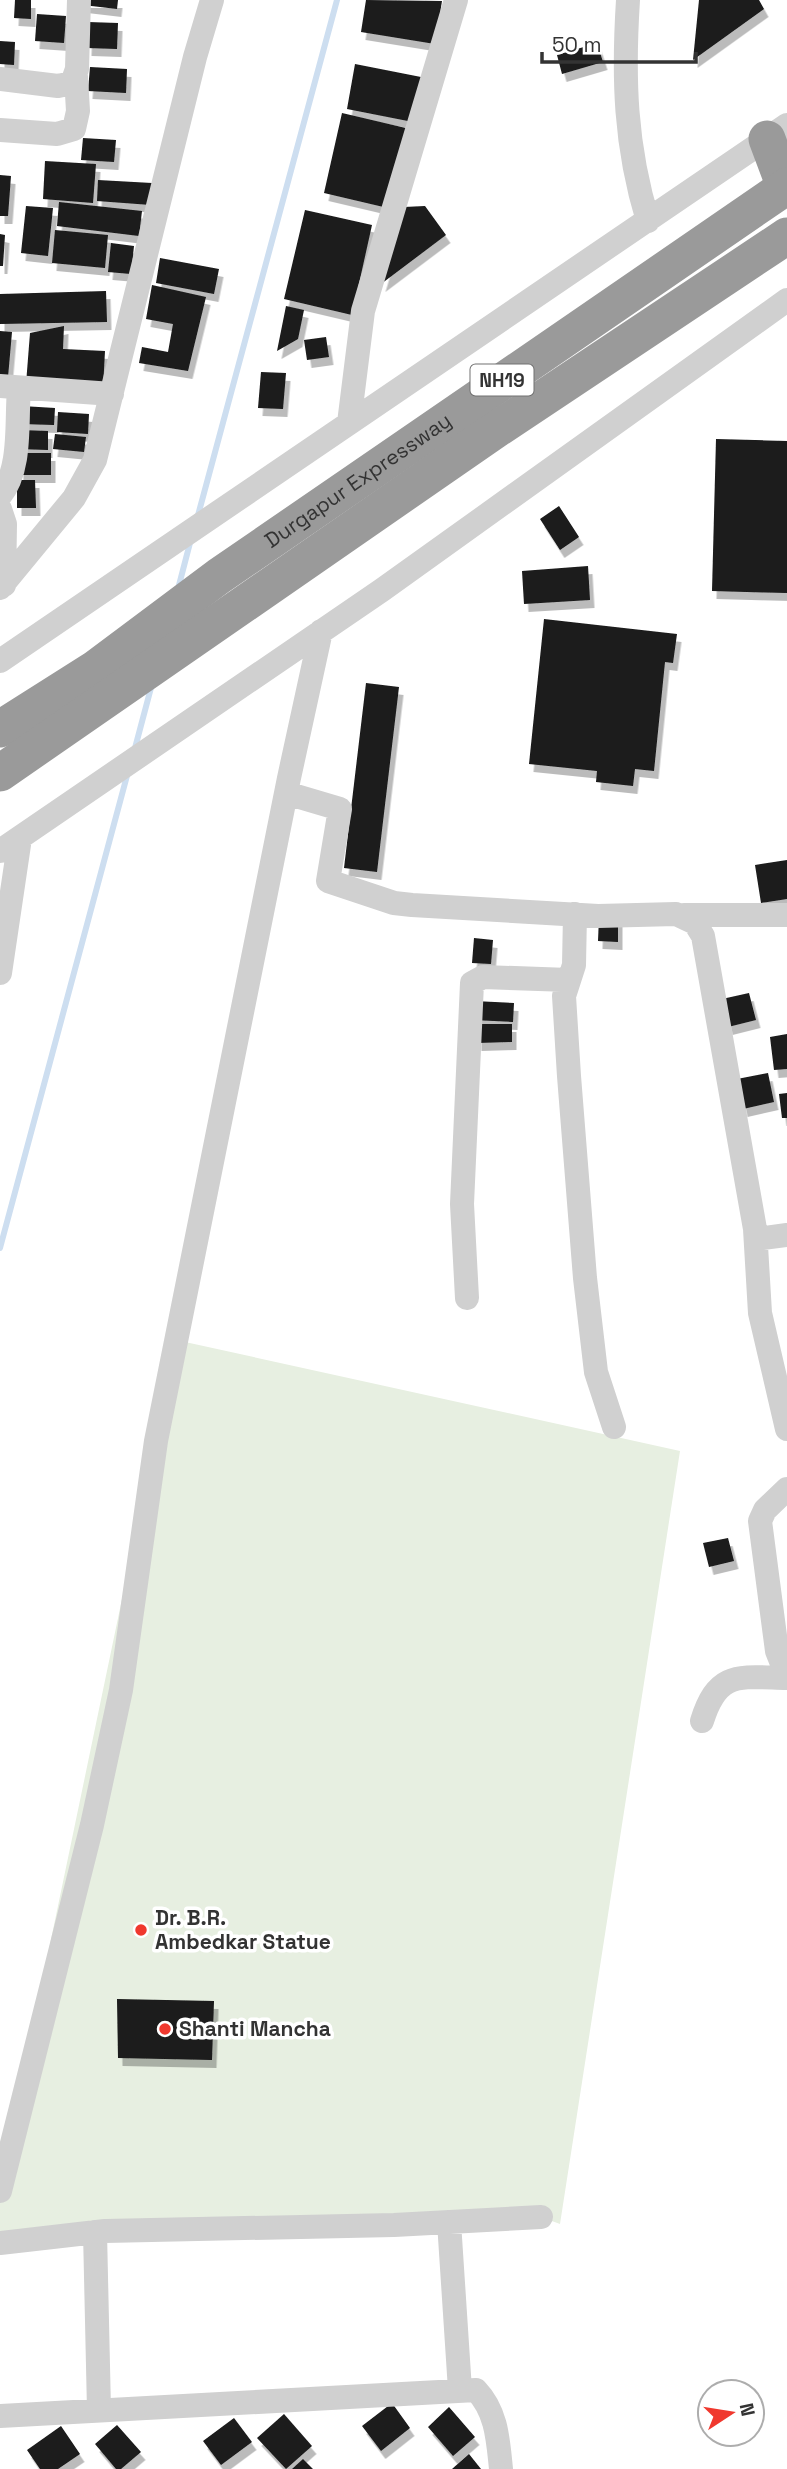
<svg xmlns="http://www.w3.org/2000/svg" width="787" height="2469" font-family="'Space Grotesk',sans-serif">
  <defs>
    <filter id="shadow"><feDropShadow dx="4.5" dy="8" stdDeviation="0" flood-color="#0004"/></filter>
  </defs>
  <rect width="100%" height="100%" fill="#fff"/>
  <path fill="#e7efe1" d="M176 1340 680 1451 560 2224 541 2217 0 2244V2184Z"/>
  <g fill="none" stroke-linecap="round" stroke-linejoin="round">
    <path stroke="#cddef0" stroke-width="6" d="M197 519 337 0
      M178 589 191 539
      M135 748 152 684
      M0 1248 128 772"/>
  </g>
  <path fill="#1a1a1a" filter="url(#shadow)" d="M15 0H31V19L14 18Z
    M83 0H118L117 9 83 5Z
    M366 0 442 1 435 44 361 32Z
    M699 0H759L764 9 693 60Z
    M37 14 66 16 64 43 35 41Z
    M88 22 118 23 117 49 87 48Z
    M0 41 15 42 14 65 0 64Z
    M597 43 603 62 562 74 557 55Z
    M355 64 421 77 413 122 347 109Z
    M90 67 127 69 126 93 88 91Z
    M342 113 410 129 392 209 324 193Z
    M83 138 116 140 114 162 81 160Z
    M45 161 96 164 93 203 43 199Z
    M0 175 11 176 8 216H0Z
    M98 180 152 183 151 205 97 201Z
    M59 202 142 211 139 236 57 226Z
    M26 206 53 208 48 256 21 253Z
    M425 206 446 235 381 284 404 207Z
    M305 210 372 225 352 315 284 299Z
    M55 230 108 235 105 268 52 263Z
    M0 234 5 235 3 266H0Z
    M111 243 134 246 131 274 108 272Z
    M160 258 219 269 214 294 156 283Z
    M152 285 206 297 188 371 139 363 142 347 168 352 173 324 146 319Z
    M106 291 107 322 0 324V294Z
    M286 306 304 310 298 339 277 351Z
    M64 326 63 349 105 351 103 388 26 384 30 333Z
    M0 331 12 332 8 377 0 376Z
    M326 337 329 357 307 360 304 340Z
    M261 372 286 373 283 409 258 408Z
    M22 406 55 408 54 425 21 424Z
    M58 412 89 414 88 434 57 432Z
    M19 430 48 431V450L18 449Z
    M55 434 86 437 84 452 53 449Z
    M716 439 787 441V593L712 591Z
    M19 453H51V475H19Z
    M17 480H35L36 508H17Z
    M559 506 579 537 560 550 540 519Z
    M588 566 590 600 524 604 522 571Z
    M544 619 677 634 673 663 665 662 654 771 635 769 633 786 596 782 597 771 529 764Z
    M366 683 399 687 377 872 344 868Z
    M787 860V899L761 903 755 865Z
    M599 917H618V942L598 941Z
    M474 938 493 940 491 964 472 963Z
    M749 993 756 1020 728 1027 722 999Z
    M474 1001 514 1003 513 1022 473 1020Z
    M477 1024H512V1042L477 1043Z
    M787 1034V1069L774 1070 770 1037Z
    M768 1073 774 1102 743 1109 737 1079Z
    M787 1093V1118H782L779 1094Z
    M728 1538 734 1561 709 1567 703 1543Z
    M117 1999 214 2001 212 2060 118 2058Z
    M392 2403 410 2428 381 2451 362 2426Z
    M449 2407 475 2437 453 2456 428 2427Z
    M284 2414 312 2446 286 2469 257 2438Z
    M234 2418 252 2442 221 2465 203 2441Z
    M117 2425 141 2452 121 2469H116L95 2444Z
    M61 2426 80 2454 58 2469H40L27 2450Z
    M469 2454 481 2469H452Z
    M303 2459 313 2469H292Z"/>
  <g fill="none" stroke-linecap="round" stroke-linejoin="round">
    <path stroke="#d0d0d0" stroke-width="24" d="M628 0C623 78 625 146 648 221
      M0 79 58 86 72 83 77 69 79 0
      M0 130 57 134 74 129 78 111 76 77
      M0 386 112 394
      M349 423 363 311 456 0
      M0 496C22 469 16 422 19 389
      M0 509 5 524 4 585
      M0 588 74 498 95 460 195 57 212 0
      M0 661 787 125
      M286 793 340 809 328 881 394 903 412 905 598 916 676 914 695 923 703 936 755 1229 760 1313 787 1429
      M0 851 382 590 787 300
      M575 914 574 965 564 996 569 1076 585 1278 596 1372 614 1427
      M684 915H787
      M0 973 20 838
      M756 1239 787 1235
      M467 1298 462 1204 472 983 483 977 569 980
      M787 1489 765 1510 760 1521 777 1651 787 1676
      M702 1721C718 1670 739 1677 787 1678
      M0 2191 92 1825 121 1690 156 1441 289 778 321 631
      M449 2222 460 2390
      M95 2232 99 2410
      M0 2243 105 2231 394 2225 541 2217
      M0 2416 476 2390C497 2412 498 2440 501 2469"/>
    <g stroke="#9a9a9a" stroke-width="37">
      <path d="M767 139 785 187"/>
      <path id="s1" d="M0 729 96 668 219 576 787 186"/>
      <path d="M0 773 494 431 787 236"/>
    </g>
  </g>
  <g fill="#f0382e" stroke="#fff" stroke-width="2.5">
    <circle cx="141" cy="1930" r="7"/>
    <circle cx="165" cy="2029" r="7"/>
  </g>
  <g text-anchor="middle" stroke-width="7" stroke-linejoin="round" paint-order="stroke">
    <rect fill="#fff" stroke="#707070" stroke-width="2" x="470.5" y="364.5" width="63" height="31" rx="5"/>
    <g font-size="19" font-weight="bold" fill="#333">
      <text x="502" y="387">NH19</text>
    </g>
    <g font-size="21" fill="#333" stroke="#fff">
      <text dy="7" stroke="none"><textPath href="#s1" startOffset="436">Durgapur Expressway</textPath></text>
    </g>
    <g font-size="21" font-weight="bold" fill="#333" stroke="#fff" text-anchor="start">
      <text x="155" y="1925">Dr. B.R.<tspan x="155" dy="24">Ambedkar Statue</tspan></text>
      <text x="179" y="2036">Shanti Mancha</text>
    </g>
  </g>
  <g transform="translate(731 2413) rotate(78)"><circle r="33" fill="#ffffff" stroke="#adadad" stroke-width="2"/>
  <path d="M0-5L12 26L0 18L-12 26Z" fill="#f0382e"/>
  <text y="-10" font-size="19" font-weight="bold" text-anchor="middle" fill="#333333">N</text>
  </g>
  <path d="M542 52v10h154v-10" fill="none" stroke="#333333" stroke-width="3.5"/>
  <text x="552" y="52" font-size="21" fill="#333333" stroke="#ffffff" stroke-width="5" paint-order="stroke">50 m</text>
</svg>
